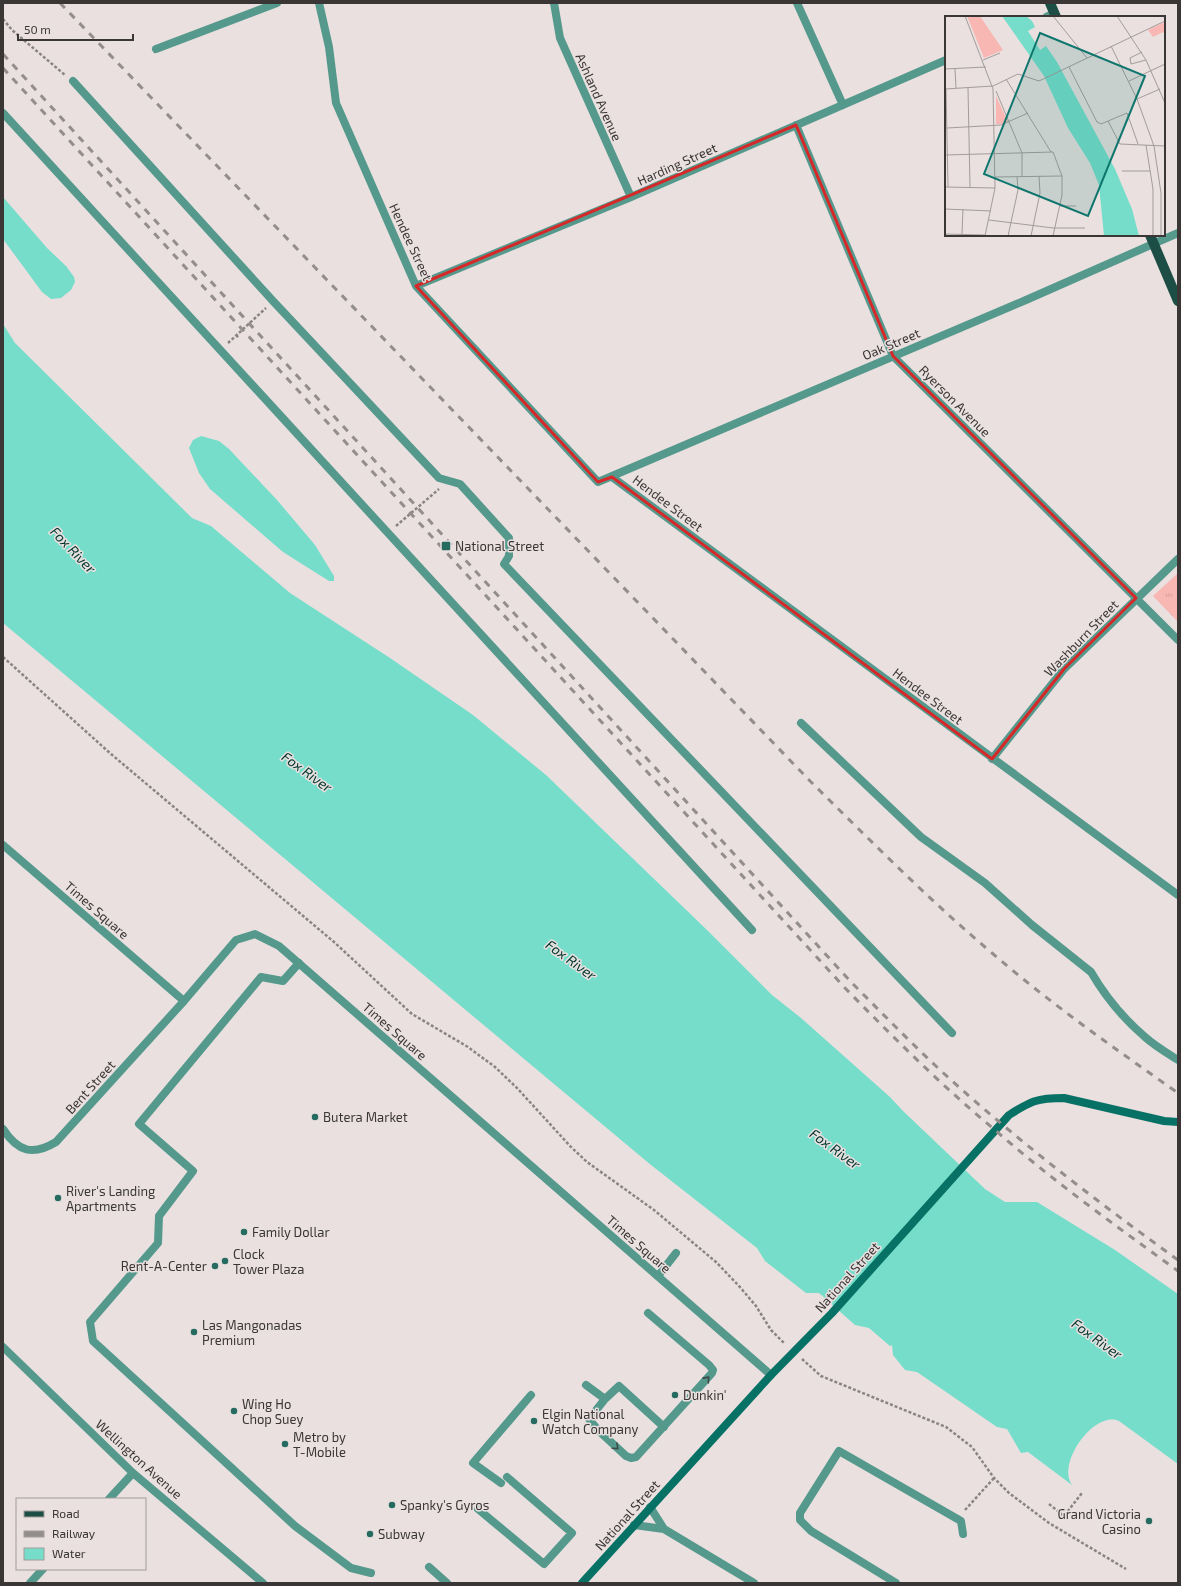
<svg xmlns="http://www.w3.org/2000/svg" width="1181" height="1586" font-family="'Exo 2',sans-serif">
  <defs>
    <pattern id="park-tufts" width="24" height="20" patternUnits="userSpaceOnUse"><rect width="24" height="20" fill="#f9b7b3"/><path d="M3 7l-1-3M5 7V3M7 7l1-3M15 17l-1-3M17 17v-4M19 17l1-3" fill="none" stroke="#d69e9b"/></pattern>
  </defs>
  <rect width="100%" height="100%" fill="#e9e0df"/>
  <path fill="url(#park-tufts)" d="M1178 573V622L1153 596Z"/>
  <path fill="#76ddcb" d="M3 197 47 248 66 266 74 277 75 282 71 290 61 298 51 299 42 292 3 239Z
    M3 324 15 343 192 518 211 526 290 593 390 658 473 715 546 775 706 929 772 995 801 1018 890 1097 903 1111 985 1189 1005 1202H1037L1115 1250 1178 1294V1464L1119 1421C1094 1410 1056 1464 1072 1485L1028 1452 1021 1453 1007 1429 997 1427 917 1372 905 1370 893 1355 892 1345 890 1346 869 1328 855 1325 819 1293H806L765 1261 757 1248 651 1165 3 623Z
    M201 436 219 441 229 449 277 500 315 545 334 576V581H329L283 552 210 489 199 473 189 448 193 440Z"/>
  <g fill="none" stroke-linecap="round" stroke-linejoin="round">
    <path stroke="#8a8484" stroke-width="2.5" stroke-dasharray="3 2" stroke-linecap="butt" d="M3 19 12 30 65 75
      M236 335 239 338
      M228 343 266 308
      M396 526 439 489
      M3 657 111 754 334 942 412 1014 468 1047 495 1067 517 1088 571 1147 587 1162 654 1210 716 1262 739 1286 756 1306 771 1330 785 1344
      M802 1359 821 1376 946 1427 972 1447 994 1478 1009 1493 1049 1523 1126 1569
      M1049 1504 1064 1516 1082 1493
      M965 1510 994 1478"/>
    <path stroke="#55998d" stroke-width="8" d="M73 81 273 301 439 478 460 484 509 538V556L504 564 952 1033
      M3 113 752 930
      M801 723 921 837 985 883 1032 925 1091 972C1105 996 1124 1019 1145 1037 1155 1046 1167 1053 1178 1060
      M299 963 283 981 261 977 139 1124 193 1171 159 1216 158 1243 90 1322 93 1341 295 1526 351 1568 371 1573
      M658 1276 676 1253
      M586 1385 605 1399 619 1386 664 1427
      M605 1399 589 1419 598 1430 626 1456 631 1458 636 1457 712 1373 713 1370 709 1365 648 1313
      M501 1483 473 1463 531 1395
      M478 1509 544 1564 572 1533 507 1477
      M429 1567 447 1583
      M896 1583 811 1531 800 1520V1513L839 1451 961 1521 963 1534"/>
    <path stroke="#55998d" stroke-width="8" d="M319 3 329 47 336 103 416 286 598 482 1026 300 1178 233
      M554 3 560 38 631 197
      M797 3 843 105
      M1046 17 1054 13
      M156 49 277 3
      M796 125 893 356 1178 640
      M416 286 631 197 946 60
      M612 477 1178 895
      M992 759 1064 669 1178 559
      M3 845 184 1001
      M3 1129C18 1152 33 1156 56 1142L184 1001 236 940 255 934 279 946 771 1375
      M3 1347 133 1473 263 1583
      M109 1499 133 1473
      M650 1507 664 1529
      M634 1525 664 1529 754 1583
      M30 1583 43 1569"/>
    <path stroke="#067164" stroke-width="8" d="M582 1583 771 1375 832 1313 1009 1115C1031 1101 1037 1098 1064 1098L1164 1121 1178 1122"/>
    <path stroke="#1d4e46" stroke-width="10" d="M1050 3 1056 17
      M1150 235 1178 301"/>
    <path stroke="#938d8c" stroke-width="3" stroke-dasharray="7 7" stroke-linecap="butt" d="M60 3 810 781C869 839 928 899 992 953 1051 1004 1114 1048 1178 1093
      M3 54 851 982C880 1011 909 1041 939 1069 1014 1138 1095 1200 1178 1260
      M3 68 845 988C893 1037 942 1086 995 1130 1053 1181 1116 1226 1178 1271"/>
  </g>
  <defs><path id="oneway-chevron" d="M-2-3.5L2.5 0L-2 3.5" fill="none" stroke-width="1.6" stroke-linecap="round" stroke-linejoin="round"/></defs>
  <g stroke="#3f4a47">
    <use href="#oneway-chevron" transform="translate(707 1379) rotate(-48)"/>
    <use href="#oneway-chevron" transform="translate(616 1447) rotate(42)"/>
  </g>
  <path fill="none" stroke="#d62828" stroke-width="3" stroke-linejoin="round" d="M796 125 893 356 1136 598 1064 669 992 759 612 477 598 482 416 286Z"/>
  <g fill="#256b60" stroke="#e9e0df" stroke-width="1.5">
    <rect x="441" y="541" width="10" height="10" rx="2"/>
    <circle cx="315" cy="1117" r="4"/>
    <circle cx="58" cy="1198" r="4"/>
    <circle cx="244" cy="1232" r="4"/>
    <circle cx="225" cy="1261" r="4"/>
    <circle cx="215" cy="1266" r="4"/>
    <circle cx="194" cy="1332" r="4"/>
    <circle cx="675" cy="1395" r="4"/>
    <circle cx="234" cy="1411" r="4"/>
    <circle cx="534" cy="1421" r="4"/>
    <circle cx="285" cy="1444" r="4"/>
    <circle cx="392" cy="1505" r="4"/>
    <circle cx="1149" cy="1521" r="4"/>
    <circle cx="370" cy="1534" r="4"/>
  </g>
  <g text-anchor="middle" stroke-width="3" stroke-linejoin="round" paint-order="stroke">
    <g font-size="13" fill="#3a3636" stroke="#e9e0df">
      <text transform="translate(599 97) rotate(66)" y="5">Ashland Avenue</text>
      <text transform="translate(677 164) rotate(-24)" y="5">Harding Street</text>
      <text transform="translate(411 242) rotate(65)" y="5">Hendee Street</text>
      <text transform="translate(891 344) rotate(-23)" y="5">Oak Street</text>
      <text transform="translate(955 401) rotate(45)" y="5">Ryerson Avenue</text>
      <text transform="translate(668 503) rotate(37)" y="5">Hendee Street</text>
      <text transform="translate(1081 638) rotate(-46)" y="5">Washburn Street</text>
      <text transform="translate(928 696) rotate(37)" y="5">Hendee Street</text>
      <text transform="translate(97 910) rotate(41)" y="5">Times Square</text>
      <text transform="translate(395 1031) rotate(41)" y="5">Times Square</text>
      <text transform="translate(90 1087) rotate(-48)" y="5">Bent Street</text>
      <text transform="translate(639 1244) rotate(41)" y="5">Times Square</text>
      <text transform="translate(847 1277) rotate(-48)" y="5">National Street</text>
      <text transform="translate(139 1459) rotate(42)" y="5">Wellington Avenue</text>
      <text transform="translate(627 1515) rotate(-48)" y="5">National Street</text>
    </g>
    <g font-size="13" fill="#3a3636" stroke="#e9e0df" text-anchor="start">
      <text x="455" y="551">National Street</text>
      <text x="323" y="1122">Butera Market</text>
      <text x="66" y="1196">River's Landing<tspan x="66" dy="15">Apartments</tspan></text>
      <text x="252" y="1237">Family Dollar</text>
      <text x="233" y="1259">Clock<tspan x="233" dy="15">Tower Plaza</tspan></text>
      <text x="207" y="1271" text-anchor="end">Rent-A-Center</text>
      <text x="202" y="1330">Las Mangonadas<tspan x="202" dy="15">Premium</tspan></text>
      <text x="683" y="1400">Dunkin'</text>
      <text x="242" y="1409">Wing Ho<tspan x="242" dy="15">Chop Suey</tspan></text>
      <text x="542" y="1419">Elgin National<tspan x="542" dy="15">Watch Company</tspan></text>
      <text x="293" y="1442">Metro by<tspan x="293" dy="15">T-Mobile</tspan></text>
      <text x="400" y="1510">Spanky's Gyros</text>
      <text x="1141" y="1519" text-anchor="end">Grand Victoria<tspan x="1141" dy="15">Casino</tspan></text>
      <text x="378" y="1539">Subway</text>
    </g>
    <g font-size="14" font-style="italic" fill="#01352e" stroke="#e9e0df">
      <text transform="translate(73 550) rotate(46)" y="5">Fox River</text>
      <text transform="translate(307 772) rotate(36)" y="5">Fox River</text>
      <text transform="translate(571 960) rotate(36)" y="5">Fox River</text>
      <text transform="translate(835 1149) rotate(36)" y="5">Fox River</text>
      <text transform="translate(1097 1339) rotate(36)" y="5">Fox River</text>
    </g>
  </g>
  <g transform="translate(945 16)">
    <rect width="220" height="220" fill="#e9e0df"/>
    <path d="M22 0H35L58 34 39 42ZM220 6V19L218 16 208 21 203 14ZM51 80 63 106 57 108H51Z" fill="#f9b7b3"/>
    <path d="M57 0H81L87 5 90 11 83 15 95 34 101 30 112 46 170 153 187 193 194 220H159L154 169 145 147 123 112 99 60Z" fill="#76ddcb"/>
    <path fill="none" stroke="#a39c9b" stroke-width="1" d="M20 0 48 73 50 172 40 220M108 0 142 42M172 0 201 44 220 87M166 30 192 83 209 130 216 177V220M197 36 185 42 186 48 201 44M38 44 55 37M124 51 152 106 156 108 182 97 193 128M0 53 41 51M10 53 11 72M61 63 106 136M184 65 220 48M23 72 25 172M0 73 48 70 73 58 94 65 220 5M1 73 3 171M51 75 77 137V161M192 83 215 73M163 105 175 128 220 130M2 112 56 109 83 97M201 129 208 173V220M0 139 108 136 117 160V179L108 220M177 155H205M50 161 117 160M0 171 50 172M115 190H131M0 193 46 195M44 204 108 212H140M0 218 40 219M17 218 18 193M63 220 73 174 72 161M86 220 95 177 94 160"/>
    <path fill="#0f766e" fill-opacity="0.15" stroke="#0f766e" stroke-width="2" d="M95 17 200 60 143 200 39 158Z"/>
    <rect width="220" height="220" fill="none" stroke="#3a3636" stroke-width="2"/>
  </g>
  <rect width="1181" height="1586" fill="none" stroke="#3a3636" stroke-width="8"/>
  <rect x="16" y="1498" width="130" height="72" fill="#e9e0df" stroke="#a39c9b"/>
  <rect x="24" y="1511" width="20" height="6" fill="#1d4e46" stroke="#a39c9b"/>
  <text x="52" y="1518" font-size="12" fill="#3a3636">Road</text>
  <rect x="24" y="1531" width="20" height="6" fill="#938d8c" stroke="#a39c9b"/>
  <text x="52" y="1538" font-size="12" fill="#3a3636">Railway</text>
  <rect x="24" y="1548" width="20" height="12" fill="#76ddcb" stroke="#a39c9b"/>
  <text x="52" y="1558" font-size="12" fill="#3a3636">Water</text>
  <path d="M18 34v6h115v-6" fill="none" stroke="#3a3636" stroke-width="2"/>
  <text x="24" y="34" font-size="12" fill="#3a3636" stroke="#e9e0df" stroke-width="3" paint-order="stroke">50 m</text>
</svg>
